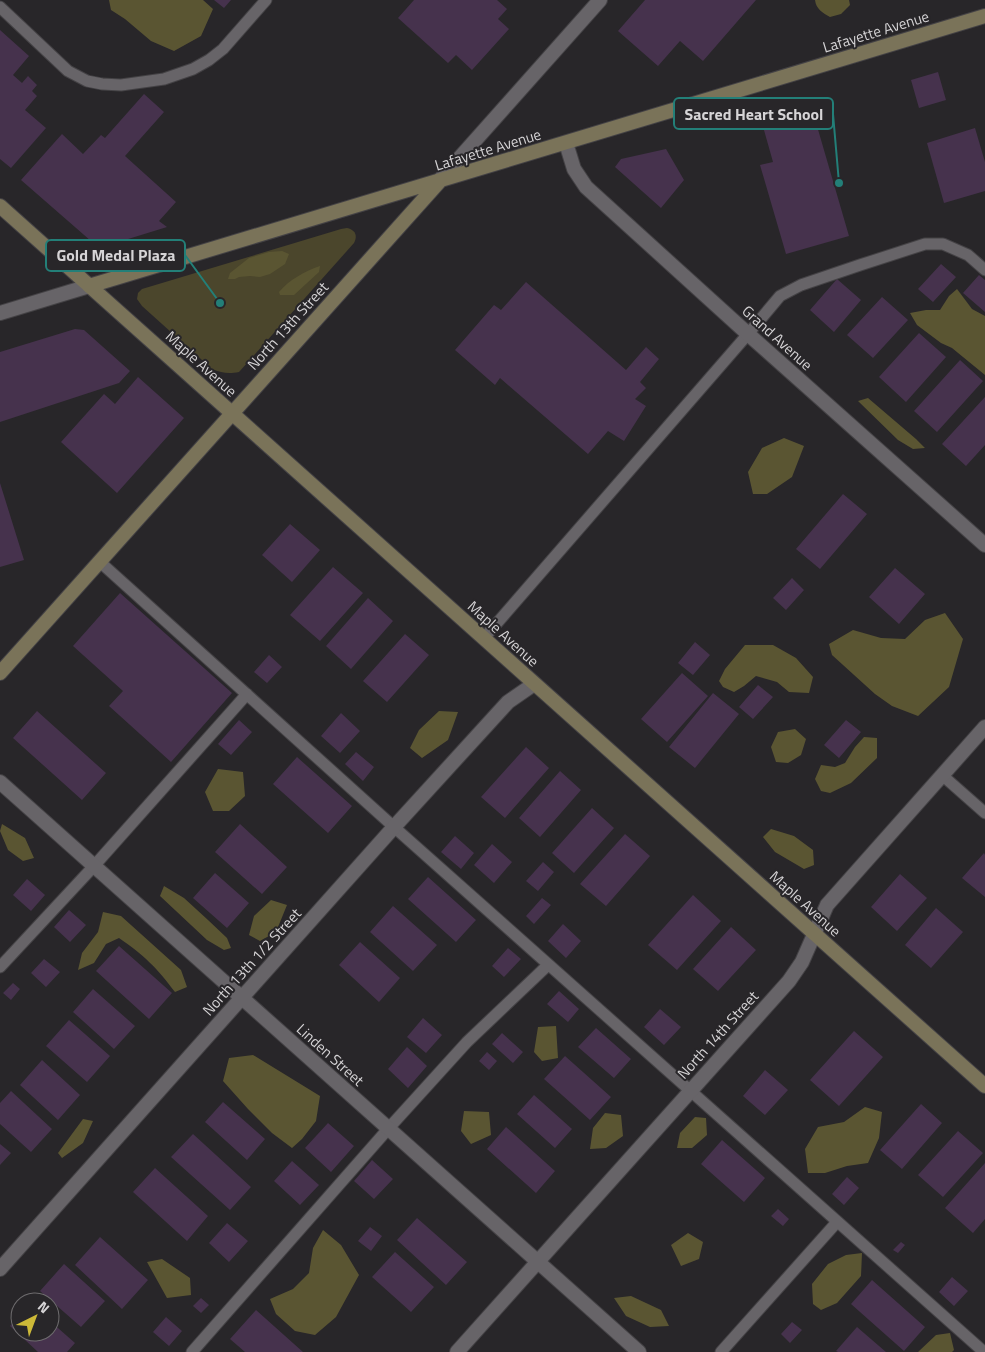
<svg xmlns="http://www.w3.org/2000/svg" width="985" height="1352" font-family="'Titillium Web',sans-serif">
  <rect width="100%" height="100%" fill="#282629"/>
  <path fill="#4b462c" d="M347 228C355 230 358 235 354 243L239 372C228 374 222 373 212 369L142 306 137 299 138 293 142 289 341 229Z"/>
  <path fill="#5a5532" d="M109 0H203L213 9 201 36 174 51 151 41 125 19 111 10Z
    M815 0H849L850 5 841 14 830 17C823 13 816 9 815 0Z
    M282 251 289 254 285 264 270 274 260 277 250 276 239 277 235 279H228L230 273 249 258 269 252Z
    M320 266 319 272 294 295H280L279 292C289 280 305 271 320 266Z
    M957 289 972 309 985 316V375L952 348 941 343 917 325 910 313 926 310H940L949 296Z
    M868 398 916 439 925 448 913 449 898 440 858 401Z
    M784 438 804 446 792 477 767 494H753L748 472 762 448Z
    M945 613 963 639 949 687 918 716 892 706 875 694 832 655 829 644 853 630 881 638 905 639 925 620Z
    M745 645H773L796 658 813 677 809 693 789 692 777 682 756 676 744 686 734 692 723 687 719 681 725 669Z
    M439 711 458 712 448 740 422 758 410 748 419 730Z
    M795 729 806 739 801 755 788 763 776 762 771 747 778 732Z
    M864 737 877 738V758L851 783 830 793 821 791 815 779 821 765 835 767 845 763 855 747Z
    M218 769 243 772 245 796 229 811H213L205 792Z
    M2 824 25 838 34 858 23 861 8 850 0 831Z
    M771 829 794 836 813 850 814 865 804 869 775 852 763 837Z
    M164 886 184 898 208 920 227 938 231 948 224 950 207 940 160 896Z
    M271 900 287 905 276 932 260 941 249 935 254 916Z
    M103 912 121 916 181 970 187 987 175 992C157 968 144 955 119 938L106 944 94 963 78 970 82 953 98 932Z
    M556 1026 558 1058 542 1061 534 1052 538 1027Z
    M253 1055 320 1096 316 1121 302 1139 292 1148 272 1133 248 1109 223 1081 229 1058Z
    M865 1107 882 1112 879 1138 868 1163 847 1166 825 1173H808L805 1149 818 1127 844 1122Z
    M464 1111 489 1112 491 1135 471 1144 461 1131Z
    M605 1113 621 1115 623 1136 606 1148 590 1149 593 1128Z
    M695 1117 706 1118 707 1135 692 1148H677L680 1133Z
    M83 1119 93 1121 83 1143 62 1158 58 1153Z
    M323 1230 341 1245 359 1275 336 1317 315 1335 295 1331 276 1314 270 1299 293 1289 309 1273 313 1248Z
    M688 1233 703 1242 699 1259 681 1266 671 1245Z
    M862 1253 861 1276 837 1303 821 1310 813 1304 812 1284 828 1264 846 1255Z
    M162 1259 190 1278 191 1295 167 1298 147 1262Z
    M631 1296 661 1310 669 1326 650 1327 626 1316 614 1298Z
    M950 1333 954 1350 952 1352H918L936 1335Z"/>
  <path fill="#46324d" d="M214 0H231L224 8Z
    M414 0H497L507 9 498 19 509 29 472 70 456 55 448 63 398 18Z
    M645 0H756L703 61 680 41 658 66 618 31Z
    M0 30 29 56 13 75 22 83 28 76 37 85 32 91 37 96 25 110 46 128 11 168 0 159Z
    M938 72 946 100 919 108 911 80Z
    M144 94 164 112 125 156 176 202 159 221 167 227 99 248 21 180 62 134 83 154 101 135 105 138Z
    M810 102 849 236 786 254 760 165 773 162 760 116Z
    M975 128 985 162V191L944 203 927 143Z
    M666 149 684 180 661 208 615 167 621 159Z
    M941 264 956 277 933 302 918 289Z
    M979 275 985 280V312L963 293Z
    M837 279 861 300 834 332 810 310Z
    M526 282 626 370 646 347 659 359 640 382 646 388 635 399 646 406 624 441 608 431 588 454 500 378 495 385 455 350 494 305 501 310Z
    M882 297 908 320 873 358 847 335Z
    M75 329 84 330 130 371 119 383 0 422V352Z
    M919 333 946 357 906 402 879 377Z
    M960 360 983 381 937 432 914 411Z
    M138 377 184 418 117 493 61 442 104 394 115 404Z
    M985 397V445L966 466 942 444Z
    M0 483 24 560 0 567Z
    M843 494 867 514 820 569 796 549Z
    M290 524 320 550 292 582 262 555Z
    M333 567 363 593 320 641 290 615Z
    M895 568 925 594 899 624 869 597Z
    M792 578 804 590 786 610 773 598Z
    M120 593 232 693 171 762 109 706 123 691 73 646Z
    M368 598 393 621 351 669 326 646Z
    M405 634 429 655 387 702 363 681Z
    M695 642 710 655 693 675 678 663Z
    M269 655 282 667 267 683 254 672Z
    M682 673 708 696 667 742 641 719Z
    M758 685 773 697 753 719 739 707Z
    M713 693 739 714 695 768 669 747Z
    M37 711 106 773 82 800 13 738Z
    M341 713 360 731 340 753 321 736Z
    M239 720 252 732 231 755 218 744Z
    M846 720 861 732 839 758 824 745Z
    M526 747 549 768 505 818 481 797Z
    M356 752 374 767 363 781 345 764Z
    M297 757 352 806 328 833 273 784Z
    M560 771 581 790 540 837 519 818Z
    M592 808 614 828 574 873 552 853Z
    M240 824 287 867 262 894 215 852Z
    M625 834 650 856 606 906 580 884Z
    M455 836 474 853 461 869 441 852Z
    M492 844 512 862 494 883 474 865Z
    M984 853 985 855V897L962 878Z
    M543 862 554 872 538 891 526 881Z
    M215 873 249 903 227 928 193 898Z
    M900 874 927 898 897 931 871 907Z
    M428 877 476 920 456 942 408 899Z
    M27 879 45 895 31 911 13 895Z
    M693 895 721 921 677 970 648 945Z
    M542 898 551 905 534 924 526 916Z
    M393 906 437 945 413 971 370 932Z
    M936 908 963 932 931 968 905 945Z
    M69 910 86 925 70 942 54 927Z
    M563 924 581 941 566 958 548 941Z
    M731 927 756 950 718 991 693 969Z
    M360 942 400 978 379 1002 339 965Z
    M119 946 172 993 149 1019 96 971Z
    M508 948 521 959 504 977 492 966Z
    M44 959 60 972 46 987 31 973Z
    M13 983 20 989 11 1000 3 993Z
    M93 989 135 1026 114 1049 73 1012Z
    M559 991 579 1009 568 1022 547 1004Z
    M660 1009 681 1027 664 1045 644 1027Z
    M423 1018 442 1035 426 1053 407 1037Z
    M69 1020 110 1056 87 1082 46 1046Z
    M596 1028 631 1059 614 1078 578 1047Z
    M854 1031 883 1057 839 1106 810 1080Z
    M502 1033 523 1052 513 1063 492 1044Z
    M407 1047 427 1066 408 1088 388 1069Z
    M487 1052 497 1061 489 1070 479 1061Z
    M565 1056 611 1097 590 1120 544 1079Z
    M42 1060 80 1095 58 1120 20 1085Z
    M765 1070 788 1090 765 1115 743 1096Z
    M11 1091 52 1129 31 1152 0 1124V1103Z
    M534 1095 572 1129 555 1148 517 1114Z
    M223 1102 265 1139 247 1160 205 1122Z
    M921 1104 942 1123 902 1169 880 1150Z
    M328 1123 354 1146 331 1172 305 1148Z
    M506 1127 555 1171 536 1193 487 1149Z
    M958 1131 983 1153 943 1197 918 1175Z
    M193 1134 251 1187 230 1210 171 1157Z
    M722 1140 765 1178 744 1202 701 1164Z
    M0 1144 11 1153 0 1165Z
    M372 1160 393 1179 374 1199 354 1181Z
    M292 1161 319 1185 300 1205 274 1181Z
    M985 1163V1219L973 1233 945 1208Z
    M155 1168 208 1216 187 1241 133 1192Z
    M847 1177 859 1188 844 1205 832 1194Z
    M778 1209 789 1219 783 1226 771 1216Z
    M417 1218 467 1262 446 1285 397 1240Z
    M227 1223 248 1241 229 1262 209 1243Z
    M370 1227 382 1236 371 1251 358 1241Z
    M100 1237 148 1280 122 1309 75 1265Z
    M901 1242 905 1245 898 1253 893 1250Z
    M395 1252 434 1287 411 1312 372 1277Z
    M64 1264 105 1301 81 1327 40 1291Z
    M952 1277 968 1291 954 1306 939 1292Z
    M872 1280 925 1327 904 1351 851 1304Z
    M201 1298 209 1305 201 1313 193 1306Z
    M256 1310 303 1352H245L230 1339Z
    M20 1315V1332H50V1321L75 1343 67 1352H38L10 1326Z
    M166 1317 182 1331 169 1346 153 1332Z
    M792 1322 802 1330 790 1343 781 1334Z
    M857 1327 886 1352H838L836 1351Z"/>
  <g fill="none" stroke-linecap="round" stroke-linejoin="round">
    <g stroke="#444245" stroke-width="13">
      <path id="service" d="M0 7 68 71 87 81 102 84 121 85 164 79 193 69 209 60 223 49 266 0
        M100 562 394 827 984 1352
        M484 638 748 334 780 296 801 285 860 265 925 244H943L968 255 985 270
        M942 775 985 813
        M0 967 94 866 247 694
        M192 1352 388 1129 467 1042 548 965
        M721 1352 837 1222"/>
    </g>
    <g stroke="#444245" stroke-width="16">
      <path id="minor" d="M566 143 574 169 586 187 748 334 985 545
        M0 782 639 1352
        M0 1269 394 827 508 702 534 684
        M457 1352 789 981 802 962 827 905 985 727"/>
    </g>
    <g stroke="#444245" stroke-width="16">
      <path id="tertiary" d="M439 181 600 0
        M0 313 89 286"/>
    </g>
    <g stroke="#444245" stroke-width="16">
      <path id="secondary" d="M0 206 985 1086
        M89 286 985 16
        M0 673 439 182"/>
    </g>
    <use href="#service" stroke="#676468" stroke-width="11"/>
    <use href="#minor" stroke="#676468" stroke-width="14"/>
    <use href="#tertiary" stroke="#676468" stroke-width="14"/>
    <use href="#secondary" stroke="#7a7359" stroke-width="14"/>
  </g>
  <g text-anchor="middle" stroke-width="4" stroke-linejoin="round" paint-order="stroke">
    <g font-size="15" fill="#d6d4d6" stroke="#282629">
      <text transform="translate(876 32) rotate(-17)" y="5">Lafayette Avenue</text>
      <text transform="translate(488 150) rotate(-17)" y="5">Lafayette Avenue</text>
      <text transform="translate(288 326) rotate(-48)" y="5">North 13th Street</text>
      <text transform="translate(777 338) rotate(42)" y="5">Grand Avenue</text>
      <text transform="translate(201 364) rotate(42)" y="5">Maple Avenue</text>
      <text transform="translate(503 634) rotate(42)" y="5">Maple Avenue</text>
      <text transform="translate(805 904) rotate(42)" y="5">Maple Avenue</text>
      <text transform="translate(252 962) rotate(-48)" y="5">North 13th 1/2 Street</text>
      <text transform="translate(718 1035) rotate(-48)" y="5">North 14th Street</text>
      <text transform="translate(330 1055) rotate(42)" y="5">Linden Street</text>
    </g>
  </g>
  <path fill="none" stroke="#237f78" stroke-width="2" d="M839 183L833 114M220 303L185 255"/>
  <g fill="#237f78" stroke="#282629" stroke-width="2">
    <circle cx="839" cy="183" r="5"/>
    <circle cx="220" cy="303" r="5"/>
  </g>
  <g fill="#282629" stroke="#237f78" stroke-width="2">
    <rect x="674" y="98" width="159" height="31" rx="5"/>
    <rect x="46" y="240" width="139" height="31" rx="5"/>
  </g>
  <g font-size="16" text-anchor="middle" font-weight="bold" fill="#d6d4d6">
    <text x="754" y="120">Sacred Heart School</text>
    <text x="116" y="261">Gold Medal Plaza</text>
  </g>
  <g transform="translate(35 1317) rotate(42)"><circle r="24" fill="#282629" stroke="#6e6c6e"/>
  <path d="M0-4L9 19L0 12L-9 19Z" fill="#cdb938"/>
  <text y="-8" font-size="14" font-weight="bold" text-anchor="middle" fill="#d6d4d6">N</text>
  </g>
</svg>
